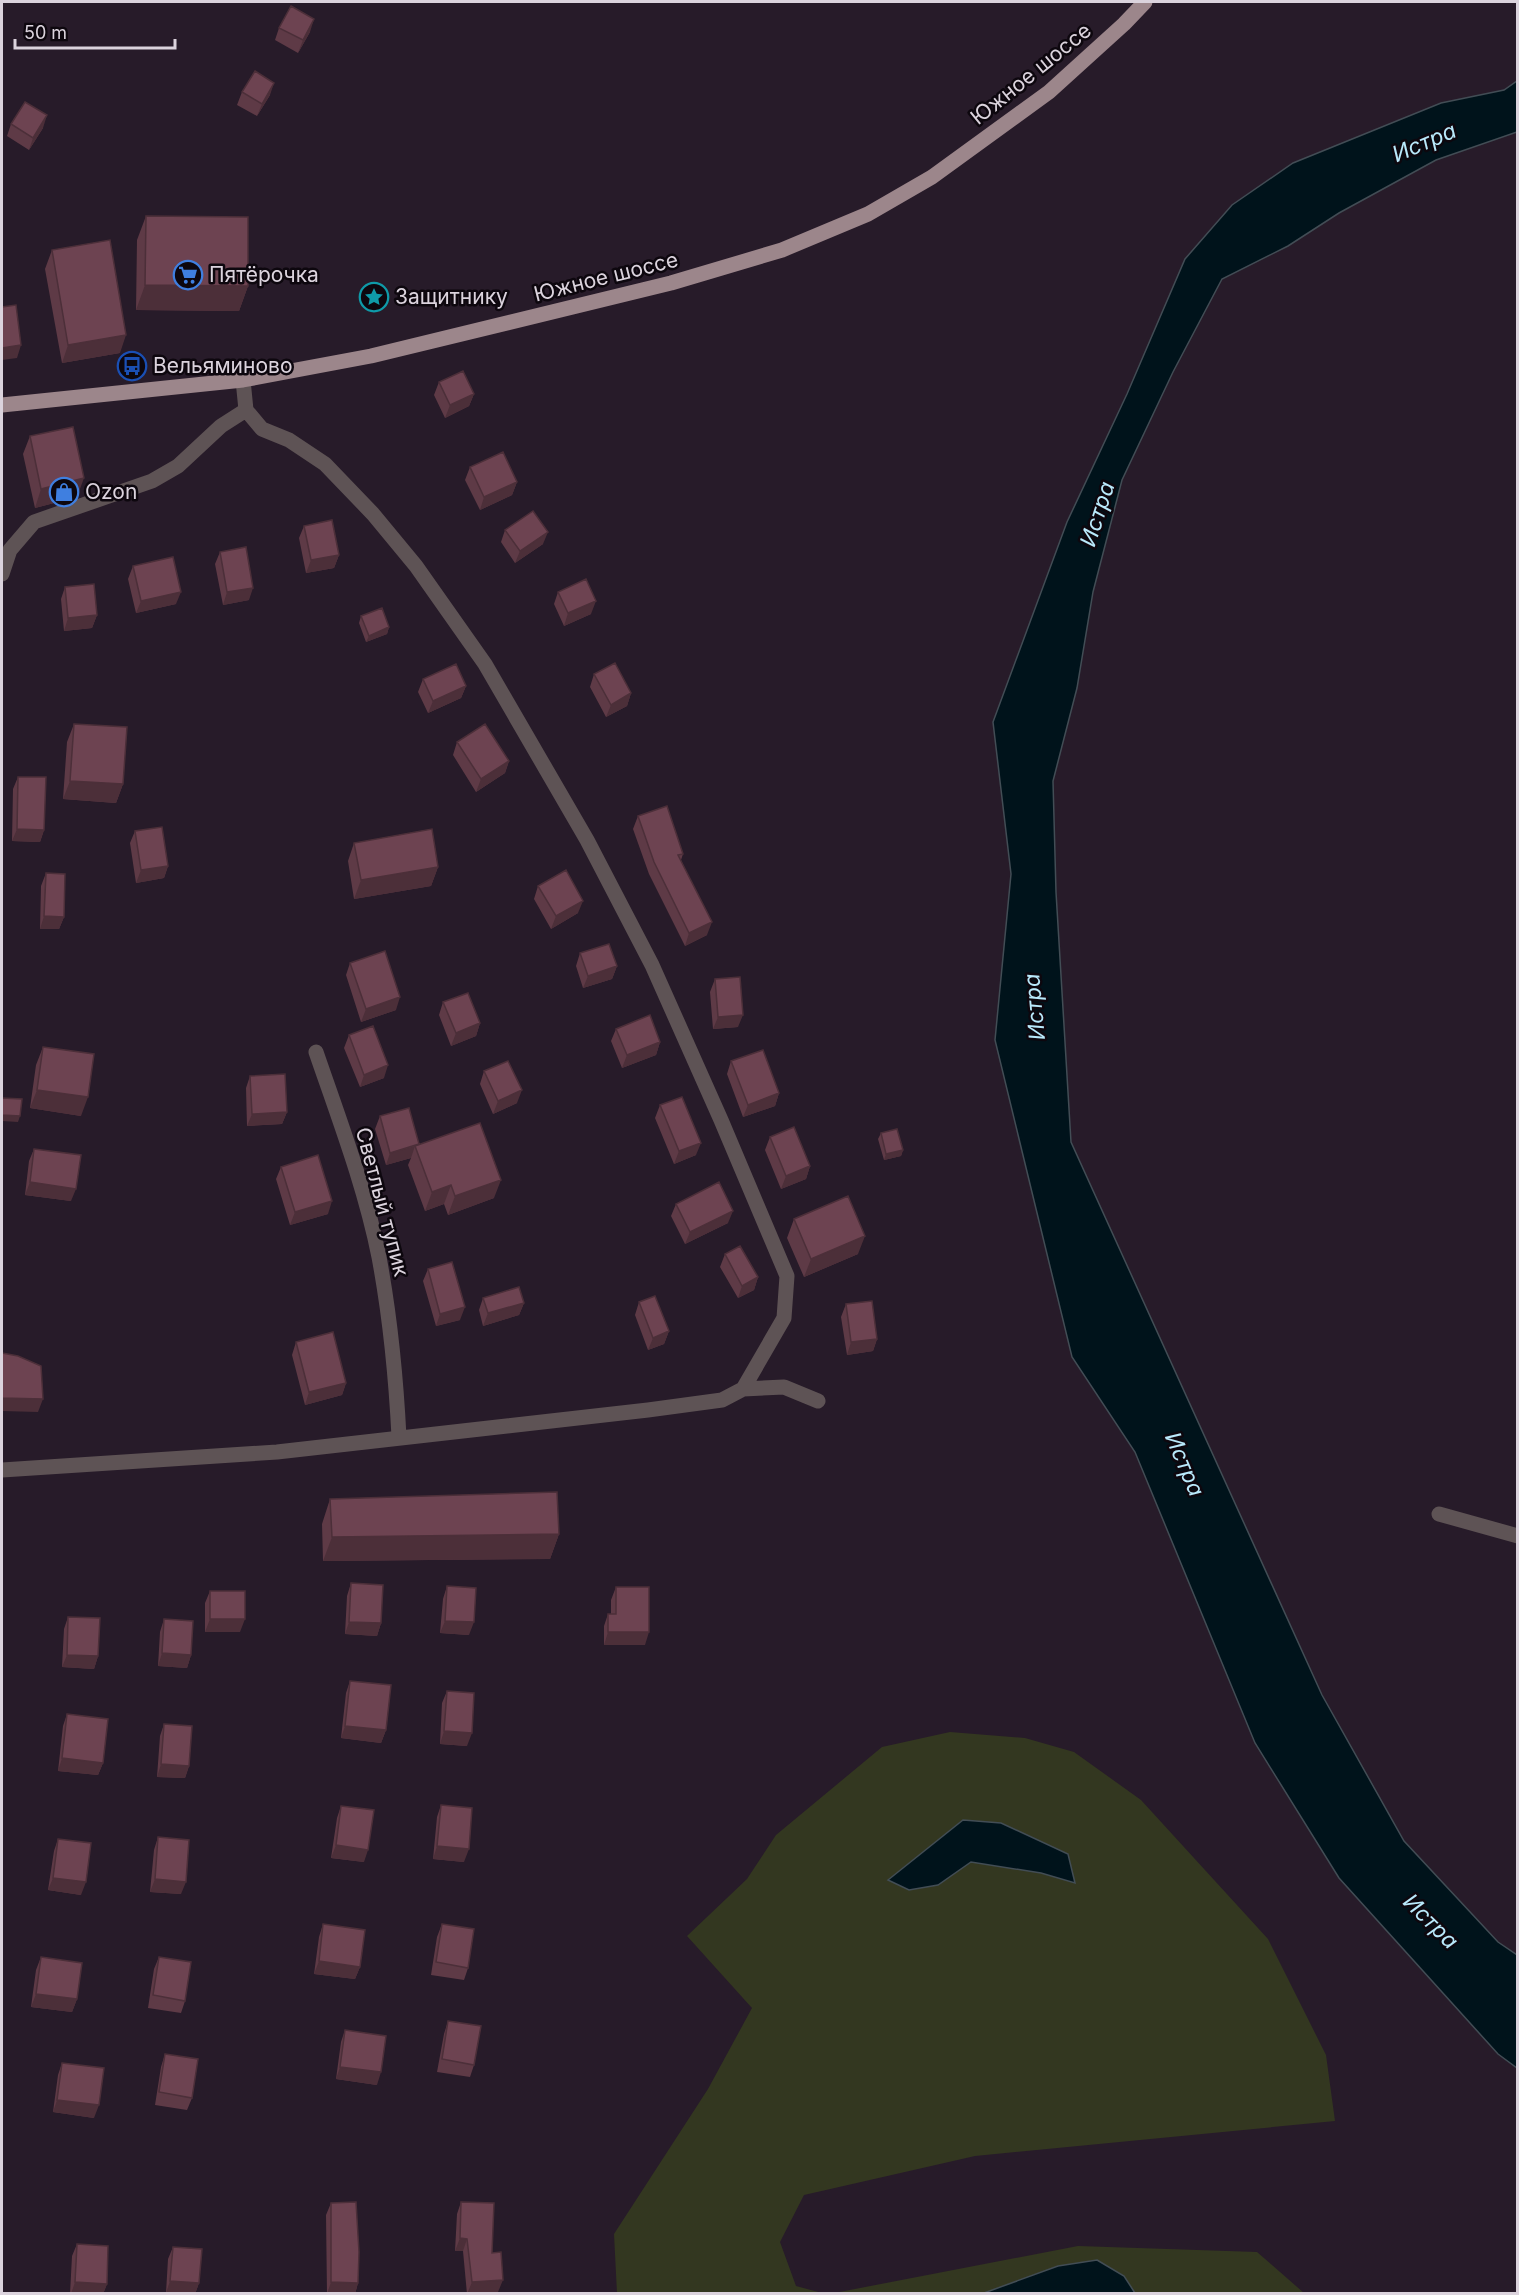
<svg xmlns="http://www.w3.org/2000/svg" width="1519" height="2295" font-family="Inter,sans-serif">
  <rect width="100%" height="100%" fill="#271b29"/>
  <path fill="#333720" d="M950 1732 1025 1738 1074 1752 1141 1800 1268 1939 1326 2055 1335 2121 975 2156 804 2195 780 2242 796 2286 822 2293H617L614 2234 708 2089 752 2008 687 1936 747 1879 776 1835 882 1747Z
    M1078 2246 1257 2252 1304 2293 829 2294Z"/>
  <path fill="#00131b" stroke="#424d55" stroke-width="1.5" d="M1517 81V132L1436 160 1339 213 1288 246 1222 279 1173 372 1122 480 1093 592 1077 688 1053 781 1056 892 1071 1142 1322 1695 1404 1841 1498 1942 1517 1955V2068L1498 2054 1339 1878 1255 1743 1135 1452 1072 1357 995 1040 1011 874 993 722 1067 522 1127 394 1185 259 1232 205 1293 163 1441 103 1504 90Z
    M963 1820 1001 1823 1068 1854 1075 1883 1041 1873 971 1862 938 1885 909 1890 888 1880Z
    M1097 2260 1124 2276 1135 2293H984L1058 2266Z"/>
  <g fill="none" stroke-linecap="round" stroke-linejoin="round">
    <path stroke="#5e5355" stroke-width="15" d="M2 574 10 550 34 522 152 481 178 466 221 426 246 410 243 380
      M316 1052C339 1119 365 1187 379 1257 390 1316 396 1377 399 1437
      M743 1389 784 1387 818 1401
      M2 1470 277 1452 648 1410 722 1400 743 1389 784 1318 787 1276 721 1120 652 965 587 840 485 664 416 566 373 514 325 464 289 440 262 429 246 410
      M1439 1514 1518 1536"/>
    <path stroke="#9c868b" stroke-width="15" d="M2 405 243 380 371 356 671 283 782 250 868 214 932 177 1049 92 1124 24 1145 2"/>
  </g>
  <path fill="#5e3a46" d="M279 28 310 32 298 53 275 40Z
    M242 92 270 95 257 116 237 105Z
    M11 124 43 128 29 150 7 136Z
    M146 216 248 286 239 311 136 310 137 240Z
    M52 250 120 353 62 363 45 269Z
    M439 382 474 394 469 406 445 418 434 395Z
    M30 436 77 497 35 508 23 454Z
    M470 467 517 482 512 495 480 510 465 480Z
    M304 526 339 555 334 568 306 573 299 538Z
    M505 530 543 544 515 563 501 542Z
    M220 552 249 600 223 605 215 564Z
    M133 566 176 604 136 613 128 579Z
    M65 587 97 615 92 628 64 631 61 599Z
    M558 592 591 614 564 626 554 604Z
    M361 616 389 627 387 634 366 642 359 623Z
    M594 674 631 693 627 706 606 717 590 687Z
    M423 679 466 686 461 698 428 713 418 692Z
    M74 724 123 784 116 803 63 799 67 742Z
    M457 742 509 761 505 773 476 792 453 755Z
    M18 777 44 830 40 842 12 841 13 789Z
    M638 816 683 854 681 860 707 935 685 946 649 874 633 829Z
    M135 831 168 866 164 878 136 883 130 843Z
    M354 843 438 867 431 886 354 899 348 861Z
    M46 873 64 917 59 929H40L41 886Z
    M538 886 578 913 551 929 534 899Z
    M580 953 617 966 612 979 583 988 576 966Z
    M350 963 396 1010 361 1022 346 975Z
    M715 979 738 1027 713 1029 710 992Z
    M443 1002 480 1023 476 1036 451 1046 439 1015Z
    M616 1029 660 1042 656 1055 622 1068 611 1041Z
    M349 1035 384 1078 360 1087 344 1048Z
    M43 1047 81 1116 30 1108 36 1065Z
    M731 1061 779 1093 775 1106 743 1117 727 1074Z
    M484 1071 517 1103 493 1114 480 1084Z
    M250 1076 287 1112 282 1124 247 1126 246 1088Z
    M660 1105 696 1155 674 1164 655 1118Z
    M380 1116 419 1144 494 1198 448 1215 444 1204 425 1211 408 1165 411 1158 386 1165 375 1129Z
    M881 1133 903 1150 901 1156 884 1160 878 1139Z
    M770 1137 810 1166 806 1179 781 1189 765 1150Z
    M34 1149 71 1201 25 1195 29 1161Z
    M281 1167 328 1214 290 1225 276 1179Z
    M676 1204 728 1223 685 1244 671 1216Z
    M794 1219 858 1254 804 1277 787 1238Z
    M725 1254 758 1277 754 1290 738 1298 720 1267Z
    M428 1269 460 1320 436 1326 423 1281Z
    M483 1298 524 1303 519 1315 483 1326 479 1310Z
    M639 1302 669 1331 664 1344 648 1350 635 1315Z
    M846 1304 877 1339 873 1351 847 1355 841 1317Z
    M296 1342 346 1383 342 1395 305 1405 292 1355Z
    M330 1499 559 1534 550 1559 323 1561 322 1524Z
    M351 1583 381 1623 377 1636 345 1634 347 1596Z
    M447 1586 469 1635 440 1633 443 1599Z
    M616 1587 645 1645H604V1626L608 1614H611V1600Z
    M210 1591 240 1632H205V1603Z
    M68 1617 98 1656 94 1669 62 1667 64 1629Z
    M164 1619 191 1655 187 1668 158 1666 160 1632Z
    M350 1681 386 1730 381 1743 341 1738 346 1693Z
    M447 1691 467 1746 440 1744 442 1703Z
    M67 1714 103 1763 98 1775 58 1771 63 1726Z
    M164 1724 189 1766 185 1778 157 1777 160 1736Z
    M441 1805 464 1862 433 1859 437 1817Z
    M341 1806 364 1862 331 1858 337 1818Z
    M158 1837 181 1894 150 1892 154 1850Z
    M58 1839 81 1895 48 1890 54 1851Z
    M323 1924 360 1967 355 1979 314 1974 319 1937Z
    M442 1924 468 1968 464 1980 431 1975 437 1937Z
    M41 1957 77 1999 72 2012 31 2007 36 1970Z
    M159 1957 185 2001 181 2013 148 2008 154 1969Z
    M448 2021 474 2065 470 2077 437 2072 444 2034Z
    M345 2030 377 2085 336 2079 341 2042Z
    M165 2054 192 2098 187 2110 155 2105 161 2067Z
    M62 2063 94 2118 53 2112 58 2075Z
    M461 2202 492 2253 498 2292 467 2294 463 2251H455L457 2214Z
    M331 2203 358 2283 355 2294H327L326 2215Z
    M77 2244 107 2284 103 2294H70L72 2256Z
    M173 2247 199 2283 195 2294 166 2293 168 2259Z"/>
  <path fill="#4c2f39" d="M314 19 310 32 298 53 303 40Z
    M274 83 270 95 257 116 262 104Z
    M47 115 43 128 29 150 33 138Z
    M145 285 248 286 239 311 136 310Z
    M126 335 120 353 62 363 68 345Z
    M21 345 17 358 2 360V348Z
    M474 394 469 406 445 418 450 405Z
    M84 478 77 497 35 508 41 489Z
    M517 482 512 495 480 510 484 497Z
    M548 532 543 544 515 563 520 551Z
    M339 555 334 568 306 573 311 560Z
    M253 588 249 600 223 605 227 592Z
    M181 592 176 604 136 613 141 601Z
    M596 601 591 614 564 626 568 613Z
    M97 615 92 628 64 631 68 618Z
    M389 627 387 634 366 642 369 636Z
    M466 686 461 698 428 713 433 701Z
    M631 693 627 706 606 717 611 705Z
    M509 761 505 773 476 792 481 779Z
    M70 781 123 784 116 803 63 799Z
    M17 829 44 830 40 842 12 841Z
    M168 866 164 878 136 883 141 870Z
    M438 867 431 886 354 899 361 880Z
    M583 901 578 913 551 929 556 916Z
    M44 916 64 917 59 929H40Z
    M712 922 707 935 685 946 689 933Z
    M617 966 612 979 583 988 588 976Z
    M400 997 396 1010 361 1022 366 1009Z
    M743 1015 738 1027 713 1029 718 1017Z
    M480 1023 476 1036 451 1046 456 1033Z
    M660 1042 656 1055 622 1068 627 1055Z
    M388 1065 384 1078 360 1087 364 1075Z
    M37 1090 88 1097 81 1116 30 1108Z
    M522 1090 517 1103 493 1114 498 1101Z
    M779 1093 775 1106 743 1117 748 1105Z
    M287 1112 282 1124 247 1126 252 1114Z
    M2 1115 20 1116 18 1122 2 1121Z
    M701 1143 696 1155 674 1164 679 1151Z
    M415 1146 411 1158 386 1165 390 1153Z
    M903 1150 901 1156 884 1160 886 1154Z
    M810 1166 806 1179 781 1189 786 1176Z
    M501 1180 494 1198 448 1215 455 1196Z
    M30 1182 76 1189 71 1201 25 1195Z
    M451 1185 444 1204 425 1211 432 1192Z
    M332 1201 328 1214 290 1225 295 1212Z
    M733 1211 728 1223 685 1244 690 1232Z
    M865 1236 858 1254 804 1277 811 1259Z
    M758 1277 754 1290 738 1298 742 1286Z
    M524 1303 519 1315 483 1326 488 1313Z
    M465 1307 460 1320 436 1326 440 1314Z
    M669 1331 664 1344 648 1350 653 1338Z
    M877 1339 873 1351 847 1355 851 1342Z
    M346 1383 342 1395 305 1405 309 1392Z
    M2 1398 43 1399 38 1412 2 1411Z
    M559 1534 550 1559 323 1561 332 1537Z
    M210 1619H245L240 1632H205Z
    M445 1621 474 1622 469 1635 440 1633Z
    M349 1622 381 1623 377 1636 345 1634Z
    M608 1632H649L645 1645H604Z
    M162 1653 191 1655 187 1668 158 1666Z
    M67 1655 98 1656 94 1669 62 1667Z
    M345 1726 386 1730 381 1743 341 1738Z
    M444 1731 472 1733 467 1746 440 1744Z
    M62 1758 103 1763 98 1775 58 1771Z
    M161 1764 189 1766 185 1778 157 1777Z
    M336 1845 368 1850 364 1862 331 1858Z
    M437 1846 469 1849 464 1862 433 1859Z
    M53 1878 86 1882 81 1895 48 1890Z
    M155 1879 186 1882 181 1894 150 1892Z
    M319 1961 360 1967 355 1979 314 1974Z
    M36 1994 77 1999 72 2012 31 2007Z
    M340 2067 381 2072 377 2085 336 2079Z
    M57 2100 99 2105 94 2118 53 2112Z
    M460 2238 467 2239 463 2251H455Z
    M503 2280 498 2292 467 2294 472 2282Z
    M170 2281 199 2283 195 2294 166 2293Z
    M75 2282 107 2284 103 2294H71Z
    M331 2282 358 2283 355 2294H327Z"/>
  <path fill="#6d4351" stroke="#4c2f39" stroke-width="1.5" d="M291 6 314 19 303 40 279 28Z
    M255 71 274 83 262 104 242 92Z
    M25 102 47 115 33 138 11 124Z
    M146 216 248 217V286L145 285Z
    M110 240 126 335 68 345 52 250Z
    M16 305 21 345 2 348V307Z
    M463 371 474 394 450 405 439 382Z
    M73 427 84 478 41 489 30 436Z
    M503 452 517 482 484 497 470 467Z
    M533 511 548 532 520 551 505 530Z
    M332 520 339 555 311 560 304 526Z
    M246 547 253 588 227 592 220 552Z
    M173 557 181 592 141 601 133 566Z
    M586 579 596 601 568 613 558 592Z
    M94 584 97 615 68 618 65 587Z
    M382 608 389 627 369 636 361 616Z
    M615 663 631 693 611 705 594 674Z
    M456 664 466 686 433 701 423 679Z
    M74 724 127 727 123 784 70 781Z
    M485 724 509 761 481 779 457 742Z
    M18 777H46L44 830 17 829Z
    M667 806 683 854 678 855 712 922 689 933 654 862 638 816Z
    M162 827 168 866 141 870 135 831Z
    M432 829 438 867 361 880 354 843Z
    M566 870 583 901 556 916 538 886Z
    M46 873 65 874 64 917 44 916Z
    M609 944 617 966 588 976 580 953Z
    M385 951 400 997 366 1009 350 963Z
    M740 977 743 1015 718 1017 715 979Z
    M468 993 480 1023 456 1033 443 1002Z
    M650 1015 660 1042 627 1055 616 1029Z
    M373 1026 388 1065 364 1075 349 1035Z
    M43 1047 94 1054 88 1097 37 1090Z
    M763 1050 779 1093 748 1105 731 1061Z
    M508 1061 522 1090 498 1101 484 1071Z
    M285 1074 287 1112 252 1114 250 1076Z
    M682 1097 701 1143 679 1151 660 1105Z
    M2 1098 22 1099 20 1116 2 1115Z
    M409 1108 419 1144 390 1153 380 1116Z
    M480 1123 501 1180 455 1196 451 1185 432 1192 415 1146Z
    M794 1127 810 1166 786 1176 770 1137Z
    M897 1129 903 1150 886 1154 881 1133Z
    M34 1149 81 1155 76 1189 30 1182Z
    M318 1155 332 1201 295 1212 281 1167Z
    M719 1182 733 1211 690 1232 676 1204Z
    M848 1196 865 1236 811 1259 794 1219Z
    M740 1246 758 1277 742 1286 725 1254Z
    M452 1262 465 1307 440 1314 428 1269Z
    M519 1287 524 1303 488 1313 483 1298Z
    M655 1296 669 1331 653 1338 639 1302Z
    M872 1301 877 1339 851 1342 846 1304Z
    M333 1332 346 1383 309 1392 296 1342Z
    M2 1353 18 1356 41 1366 43 1399 2 1398Z
    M557 1492 559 1534 332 1537 330 1499Z
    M351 1583 383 1585 381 1623 349 1622Z
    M447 1586 476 1588 474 1622 445 1621Z
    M616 1587H649V1632H608V1614H616Z
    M210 1591H245V1619H210Z
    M68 1617 100 1618 98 1656 67 1655Z
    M164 1619 193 1621 191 1655 162 1653Z
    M350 1681 391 1685 386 1730 345 1726Z
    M447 1691 474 1693 472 1733 444 1731Z
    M67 1714 108 1719 103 1763 62 1758Z
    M164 1724 192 1726 189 1766 161 1764Z
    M441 1805 472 1808 469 1849 437 1846Z
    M341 1806 374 1810 368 1850 336 1845Z
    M158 1837 189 1840 186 1882 155 1879Z
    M58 1839 91 1843 86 1882 53 1878Z
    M323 1924 365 1930 360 1967 319 1961Z
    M442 1924 474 1929 468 1968 436 1962Z
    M41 1957 82 1963 77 1999 36 1994Z
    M159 1957 191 1962 185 2001 153 1995Z
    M448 2021 481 2026 474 2065 442 2059Z
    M345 2030 386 2036 381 2072 340 2067Z
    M165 2054 198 2059 192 2098 159 2092Z
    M62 2063 104 2068 99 2105 57 2100Z
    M356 2202 359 2252 358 2283 331 2282V2203Z
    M461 2202 494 2203 492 2253 501 2252 503 2280 472 2282 467 2239 460 2238Z
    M77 2244 108 2246 107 2284 75 2282Z
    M173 2247 202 2249 199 2283 170 2281Z"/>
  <defs>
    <g id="supermarket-ring" transform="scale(1.5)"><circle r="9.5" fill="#0d070e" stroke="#3f7fe0" stroke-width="1.5"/><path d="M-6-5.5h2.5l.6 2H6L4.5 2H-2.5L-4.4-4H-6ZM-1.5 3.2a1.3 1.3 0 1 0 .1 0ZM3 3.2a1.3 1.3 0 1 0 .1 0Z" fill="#3f7fe0"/></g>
    <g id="sight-ring" transform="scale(1.5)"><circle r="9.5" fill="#0d070e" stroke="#0f9aa8" stroke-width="1.5"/><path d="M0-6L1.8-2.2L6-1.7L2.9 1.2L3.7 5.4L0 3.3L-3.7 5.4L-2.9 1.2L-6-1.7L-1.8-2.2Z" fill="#0f9aa8"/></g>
    <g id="bus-ring" transform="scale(1.5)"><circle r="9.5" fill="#0d070e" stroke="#1a4fb4" stroke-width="1.5"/><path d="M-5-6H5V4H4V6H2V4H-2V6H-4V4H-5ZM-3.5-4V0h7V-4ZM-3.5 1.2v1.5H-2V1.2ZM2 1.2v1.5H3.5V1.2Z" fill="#1a4fb4"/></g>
    <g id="shop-ring" transform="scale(1.5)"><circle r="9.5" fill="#0d070e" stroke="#3f7fe0" stroke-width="1.5"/><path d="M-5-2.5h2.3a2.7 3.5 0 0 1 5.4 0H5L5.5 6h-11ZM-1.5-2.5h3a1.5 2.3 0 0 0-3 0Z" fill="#3f7fe0"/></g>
  </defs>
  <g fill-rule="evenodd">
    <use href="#supermarket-ring" x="188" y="275"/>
    <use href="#sight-ring" x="374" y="297"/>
    <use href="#bus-ring" x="132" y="366"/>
    <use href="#shop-ring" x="64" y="492"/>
  </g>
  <g text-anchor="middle" stroke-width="5" stroke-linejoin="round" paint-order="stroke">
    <g font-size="21" fill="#dbd3dd" stroke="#0d070e">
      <text transform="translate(1031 74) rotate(-39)" y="7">Южное шоссе</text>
      <text transform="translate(606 277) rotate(-14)" y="7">Южное шоссе</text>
      <text transform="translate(382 1202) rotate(75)" y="7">Светлый тупик</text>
    </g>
    <g font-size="21" fill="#dbd3dd" stroke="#0d070e" text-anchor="start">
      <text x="209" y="282">Пятёрочка</text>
      <text x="395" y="304">Защитнику</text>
      <text x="153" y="373">Вельяминово</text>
      <text x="85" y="499">Ozon</text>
    </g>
    <g font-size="22" font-style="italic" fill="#b9e9fb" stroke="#0d070e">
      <text transform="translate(1424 142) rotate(-23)" y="8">Истра</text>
      <text transform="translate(1097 514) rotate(-72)" y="8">Истра</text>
      <text transform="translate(1034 1007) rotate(-95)" y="8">Истра</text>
      <text transform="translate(1185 1464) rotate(67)" y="8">Истра</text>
      <text transform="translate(1431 1921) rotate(45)" y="8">Истра</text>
    </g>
  </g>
  <rect width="1519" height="2295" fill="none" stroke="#dbd3dd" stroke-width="6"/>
  <path d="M15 39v9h160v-9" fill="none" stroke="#dbd3dd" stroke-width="3"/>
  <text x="24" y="39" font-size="18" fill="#dbd3dd" stroke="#0d070e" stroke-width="4.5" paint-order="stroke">50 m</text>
</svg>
